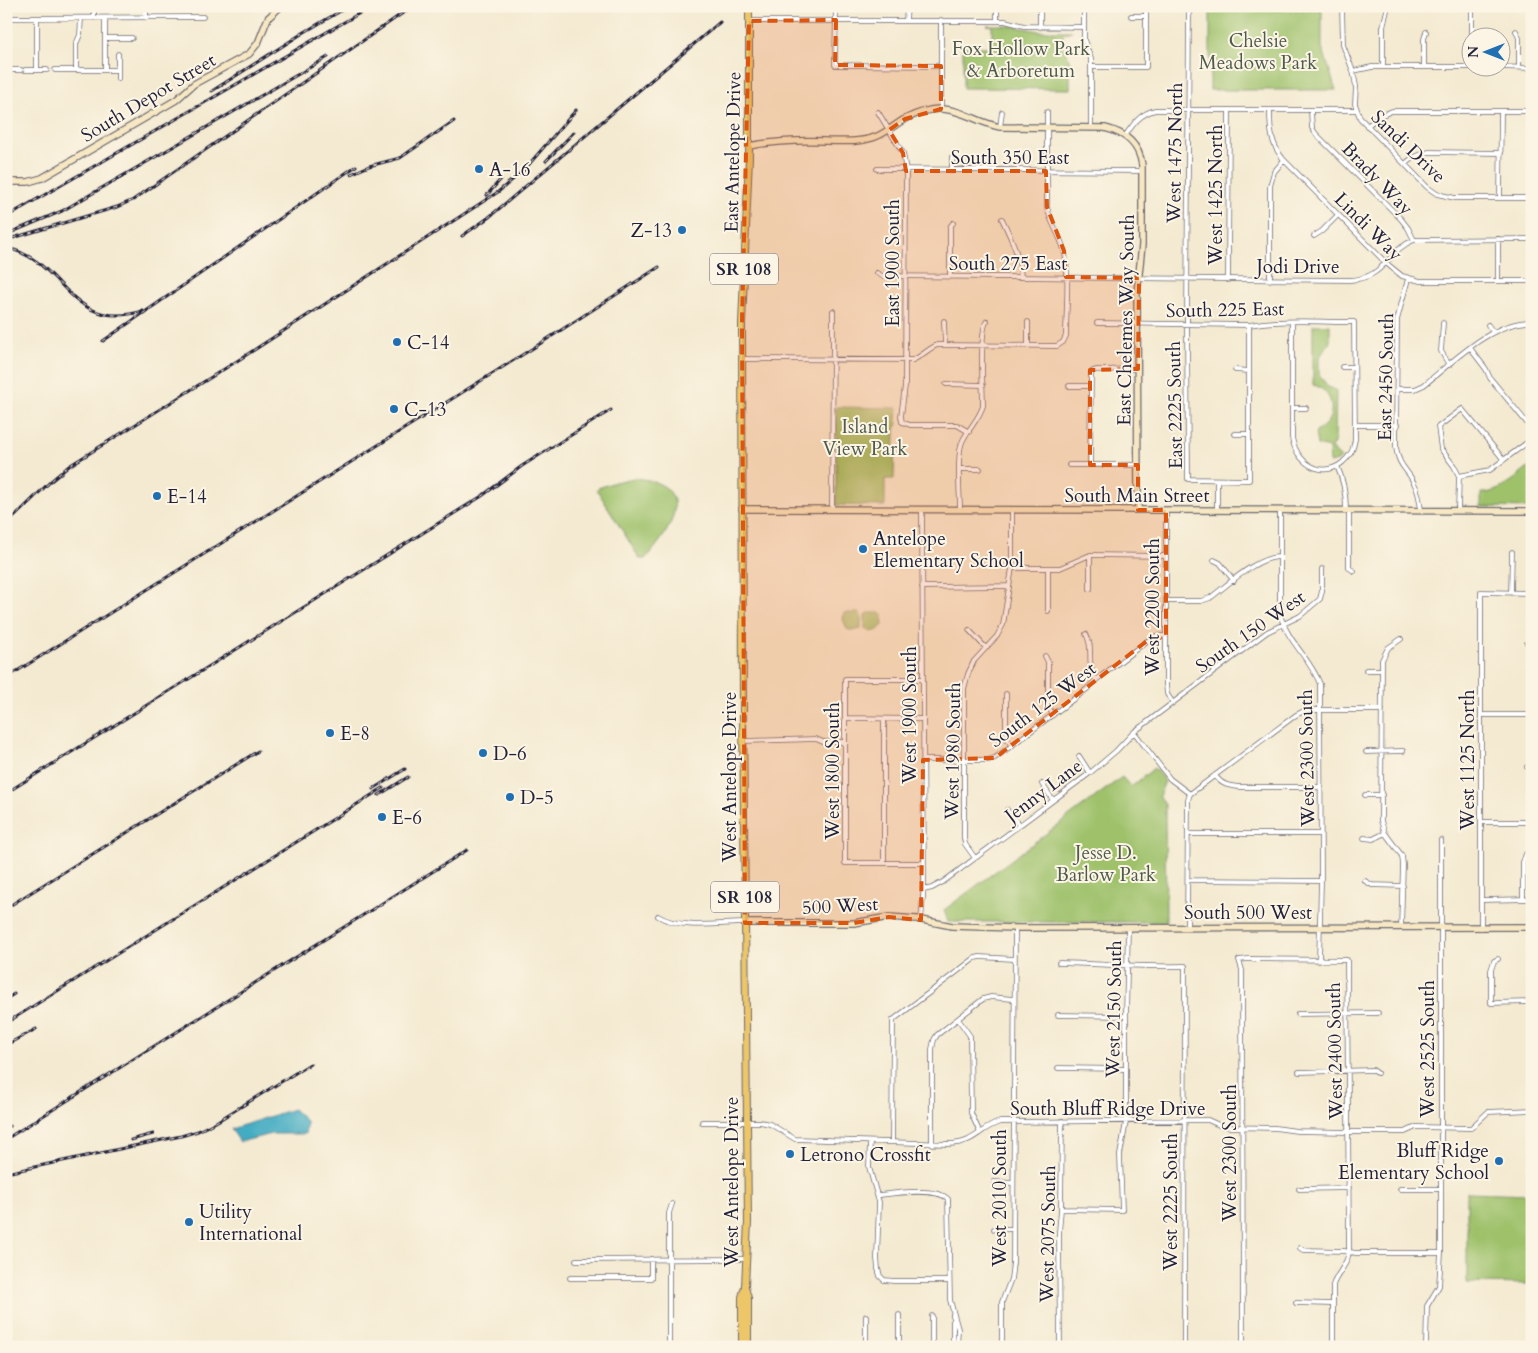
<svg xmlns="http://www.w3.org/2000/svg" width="1538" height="1353" font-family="Cardo,serif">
  <rect width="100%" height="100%" fill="#fcf5e5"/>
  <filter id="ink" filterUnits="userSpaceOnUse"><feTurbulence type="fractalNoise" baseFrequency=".02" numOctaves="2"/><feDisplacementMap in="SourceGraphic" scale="10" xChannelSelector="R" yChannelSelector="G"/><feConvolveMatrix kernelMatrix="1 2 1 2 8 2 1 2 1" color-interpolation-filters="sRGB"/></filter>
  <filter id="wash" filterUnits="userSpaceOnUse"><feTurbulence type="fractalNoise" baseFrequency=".0096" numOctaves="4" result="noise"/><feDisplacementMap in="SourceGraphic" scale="20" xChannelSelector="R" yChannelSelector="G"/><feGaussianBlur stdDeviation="1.12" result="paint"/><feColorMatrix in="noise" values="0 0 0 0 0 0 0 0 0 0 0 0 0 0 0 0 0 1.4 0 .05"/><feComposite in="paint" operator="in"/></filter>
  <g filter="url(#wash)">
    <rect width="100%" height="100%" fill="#f4ead1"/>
    <path fill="#9ec16b" stroke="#607253" d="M1210 9 1225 11 1322 10V47L1336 90H1210Z
      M987 25H1006L1040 31H1072L1063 33V46L1070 61V89L963 88V47H992V26Z
      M1313 325H1330V342L1319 358V374L1328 387 1336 390 1335 441 1331 448 1341 458 1338 461 1330 463 1329 448 1317 445 1315 433C1319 429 1325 426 1328 421 1336 408 1329 388 1313 385Z
      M836 407 898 408 896 417 898 424 895 429 894 479H885V506L836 505Z
      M1532 465V508L1481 507V493C1500 494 1517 476 1532 465Z
      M634 478C697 483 675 528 645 559H640L597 490 598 488 615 482Z
      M844 613H859L861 616V629L852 631 847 629 843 619Z
      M868 613H882L883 625C878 631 873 634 865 629V616Z
      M1154 768 1165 781 1159 796 1165 804 1166 922H948L944 910 1122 777 1131 787Z
      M1467 1192 1532 1194V1284L1467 1283Z"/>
    <path fill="#43acc2" stroke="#32677e" d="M293 1109 307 1122 305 1134H271L240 1142 231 1129Z"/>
  </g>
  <g filter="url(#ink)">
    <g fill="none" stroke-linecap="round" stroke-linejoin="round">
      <g stroke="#6c6870" stroke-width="5.5">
        <path id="street" d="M836 6 835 65 941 66
          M1084 6V40L1091 59V128
          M1342 6 1343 45 1353 71 1356 86 1355 104 1360 118 1427 187 1437 194 1455 198H1532
          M1131 16H1146
          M6 18 203 17
          M37 18V70
          M94 18V6
          M105 18V70
          M146 18V6
          M906 20 907 6
          M749 21H1005L1024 26 1084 27
          M997 21V6
          M1040 27V6
          M1516 31 1519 38V67
          M105 38H132
          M1472 38V6
          M118 54V79
          M1091 67H1146V6
          M1383 67V27L1388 6
          M1424 67V39L1426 32
          M1500 67 1532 68
          M6 70H21
          M25 70H47
          M55 70H118
          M76 70V44L80 35 81 18
          M1353 71 1372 67H1470
          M941 109V20
          M1270 111C1270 130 1271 145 1284 160L1386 263 1402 276 1420 281H1532
          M1311 111 1312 128 1316 134 1401 219 1408 228 1414 240
          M878 112 903 153 906 171 905 386 901 416 902 422 910 425H957L969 432
          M1367 126 1380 116 1392 111H1529L1532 113
          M1000 127 1002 112
          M1125 136C1134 123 1140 114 1155 110H1356
          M952 157V171
          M1405 164C1412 157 1420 154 1429 152L1501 153
          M877 169 1142 171
          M1500 198 1501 111
          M1002 219C1011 238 1020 256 1021 277
          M1314 236 1322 231 1338 215
          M1498 239V281
          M877 273 882 276 1350 280C1386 278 1386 251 1414 240L1532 239
          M950 277V227L953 223
          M1408 279 1397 320 1396 447C1399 468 1407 468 1414 483 1419 492 1420 501 1421 510
          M1228 280 1229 110
          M1270 280V186L1274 172 1284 160
          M944 321 945 345
          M1097 323 1249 325C1283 319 1319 322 1354 322L1355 439C1354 444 1353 451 1350 454 1331 482 1298 469 1292 438V322
          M1443 323 1441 351 1449 365
          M1249 325V480L1188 479 1187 324 1189 6 1240 8 1317 6
          M1488 325 1493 332
          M1028 346V322
          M1470 348 1486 369 1490 378 1532 429
          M743 359 913 360C922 356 928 349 937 345L1057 346 1063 342 1066 336C1066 313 1070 271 1064 250 1060 235 1050 222 1047 207V112
          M1342 367H1354
          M1235 370 1249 371
          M946 384 983 385
          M1069 386H1090
          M1397 389H1415L1424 385C1454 361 1492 321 1532 322
          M1292 408H1306
          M1355 425H1397
          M1235 434H1249
          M1069 465H1138
          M1090 465 1091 372 1096 370 1138 369
          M1337 466C1344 481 1346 494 1346 510
          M960 469H980
          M1459 476 1490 470 1532 439
          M1217 480V510
          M832 509 833 311
          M960 510C960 493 956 453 963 440 969 428 979 419 983 406 983 391 979 329 987 321
          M1166 510V685L1167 694 1173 703
          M1280 510V614C1287 641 1310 658 1320 684L1321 881 1319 961
          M1349 510V568L1354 571
          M1458 511 1459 476 1454 466 1441 449 1438 427 1462 409 1504 460
          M1090 555V589
          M1214 560 1220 563 1234 581
          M1012 568H1060L1090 555 1166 556
          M1048 568V611
          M922 587 1009 586
          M1511 593 1512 552
          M1166 601H1201L1210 598C1229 584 1256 557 1280 557
          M969 630 986 648
          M1086 634C1095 650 1085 662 1096 680
          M1401 639 1388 648 1382 660 1381 821 1385 833 1402 856 1403 865 1401 928
          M1527 643 1532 644
          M1045 656 1048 662V706L1053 715
          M1366 670H1382
          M923 679H845V863H924
          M1006 694V736L1007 739 1012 746
          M1481 715H1532
          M845 718 923 719
          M884 719V862
          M1134 732 1170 779 1190 794
          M743 741 816 739 823 742H845
          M1366 752 1403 751
          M1079 756 1090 773
          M923 760H988L995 758 1087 689 1096 680 1147 641 1156 636H1166
          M1527 767H1532
          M1215 775C1221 785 1229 786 1239 787H1321
          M1042 784 1053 800
          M1190 794 1296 715 1306 710H1382
          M1365 795H1382
          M1007 810 1019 825
          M1481 822H1532
          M1189 834H1321
          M1364 838 1373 839 1385 833
          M975 858 965 844 964 838V689L968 674 974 661 997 636 1003 625 1012 568V510
          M1188 880 1321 881
          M1365 881 1372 885 1403 886
          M924 890 932 888 943 882 1090 773 1116 751 1134 732 1267 632 1300 616 1320 599 1322 591V569
          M1523 899V862L1526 854
          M1481 900 1532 899
          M658 916C681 930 719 923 745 923
          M921 920 924 885 922 509
          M1187 926 1188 800 1190 794
          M1481 928V592L1532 593
          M1498 959 1494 961 1491 970V1003L1532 1002
          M1059 963C1101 964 1143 967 1185 966L1184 1347
          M1298 1014 1378 1013
          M1058 1015 1126 1016
          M958 1019 970 1036 971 1113 980 1133
          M1058 1068 1125 1069
          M1299 1072 1373 1070 1377 1073
          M702 1122H760L770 1124 795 1139 949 1144C976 1143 978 1129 1000 1122L1208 1120 1219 1125 1230 1127 1275 1128 1297 1131 1349 1132H1405L1416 1127 1471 1128 1488 1112 1532 1110
          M870 1142 869 1167 879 1202 877 1258 878 1269 880 1276 884 1280 894 1281H949
          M892 1142 893 1020 975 958 980 957 1014 959
          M932 1144V1049L934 1040 937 1035 983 999 991 997 1013 999
          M994 1182 1013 1183
          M1299 1189 1349 1188
          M1400 1189H1441
          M879 1195C895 1193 936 1187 948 1199L950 1300 958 1329 957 1347
          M1061 1209 1122 1210 1120 1155 1126 1122V1016L1128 928
          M994 1229H1013
          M1300 1248 1303 1250 1344 1251 1356 1253H1441
          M576 1260 745 1259
          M570 1278H651V1259
          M1296 1303 1332 1304
          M953 1314V1347
          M932 1316V1347
          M669 1347V1213L672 1204
          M866 1347V1316
          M899 1347V1315
          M1002 1347V1302L1011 1279 1013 1263 1015 928
          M1060 1347 1059 1232 1061 1209 1062 1121
          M1243 1347 1242 970 1239 960 1248 959 1347 960 1349 1251C1348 1265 1337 1273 1333 1285V1347
          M1426 1347 1427 1306 1439 1286 1441 1253V840"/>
      </g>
      <g stroke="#6c6870" stroke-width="8">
        <path id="secondary" d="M749 146C775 141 799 140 826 141 841 141 857 143 872 138 884 135 894 125 905 119 915 114 930 108 942 109 963 110 979 123 1000 127L1105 128C1126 133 1139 144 1142 165V245L1137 293 1138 510
          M6 182H28L42 178 176 100 194 84 249 54 258 43 268 18 281 6
          M742 509 1532 511
          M745 923H854L889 917 917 919 952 926 1015 928 1532 927"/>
      </g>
      <g stroke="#6c6870" stroke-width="8">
        <path id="primary" d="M745 1287 748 1298V1347
          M742 1347V1297L745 1286 748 1222 743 712 742 323 749 157V6"/>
      </g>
      <use href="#street" stroke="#fff" stroke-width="4"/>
      <use href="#secondary" stroke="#f7e8c3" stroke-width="5.5"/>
      <use href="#primary" stroke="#ecc669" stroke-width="6"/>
      <g stroke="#22223b" stroke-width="3">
        <path id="rail" d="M212 91 303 33 349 6
          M546 161 574 132
          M351 174 369 166 400 158 454 121
          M487 195 501 179
          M6 217 372 6
          M12 232 62 211 328 57
          M462 236 488 218 720 22
          M6 240 117 207 133 200 413 6
          M6 248C65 259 67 333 143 311
          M103 341 356 166
          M6 525 51 481 69 466 237 361 498 192 524 170 576 110
          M6 678 538 345 659 267
          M373 789 405 769
          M6 793 482 496 522 466 611 410
          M379 795 408 777
          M6 908 258 751
          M6 999 14 994
          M6 1023 383 788
          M6 1045 36 1029
          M6 1130 9 1126
          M6 1139 467 850
          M131 1140 153 1134
          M6 1173 181 1136 198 1131 216 1122 310 1064"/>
      </g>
      <use href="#rail" stroke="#fcf5e5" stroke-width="1" stroke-dasharray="4" stroke-linecap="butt"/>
    </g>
  </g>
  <path fill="#de560e" fill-opacity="0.2" stroke="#de560e" stroke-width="4" stroke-dasharray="10 6" stroke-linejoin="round" d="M836 20 835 65 941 66V109L905 119 889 130 903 153 906 171H1046L1047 207 1064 251 1066 277 1139 278 1138 369 1090 370V465H1138V510H1166V636L1147 641 995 758 923 760 921 920 889 917 854 923H745L742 323 749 21Z"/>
  <g fill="#1f6fb2" stroke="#fcf5e5" stroke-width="2">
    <circle cx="479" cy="169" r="5"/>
    <circle cx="682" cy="230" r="5"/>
    <circle cx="397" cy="342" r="5"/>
    <circle cx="394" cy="409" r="5"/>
    <circle cx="157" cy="496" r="5"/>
    <circle cx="863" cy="549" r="5"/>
    <circle cx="330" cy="733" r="5"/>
    <circle cx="483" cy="753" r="5"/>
    <circle cx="510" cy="797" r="5"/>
    <circle cx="382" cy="817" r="5"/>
    <circle cx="790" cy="1154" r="5"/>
    <circle cx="1499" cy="1161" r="5"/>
    <circle cx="189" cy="1222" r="5"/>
  </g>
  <g text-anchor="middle" stroke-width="4" stroke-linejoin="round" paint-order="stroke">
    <g fill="#fcf5e5" stroke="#63616e" stroke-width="1">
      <rect x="710" y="253.5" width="68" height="31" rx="4"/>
      <rect x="711" y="881.5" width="68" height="31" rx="4"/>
    </g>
    <g font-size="18" font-weight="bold" fill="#22223b">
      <text x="744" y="275">SR 108</text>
      <text x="745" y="903">SR 108</text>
    </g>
    <g font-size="19" fill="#4d5a4c" stroke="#fcf5e5">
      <text x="1258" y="47">Chelsie<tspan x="1258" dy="22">Meadows Park</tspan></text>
      <text x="1021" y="55">Fox Hollow Park<tspan x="1021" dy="22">&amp; Arboretum</tspan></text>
      <text x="865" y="433">Island<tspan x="865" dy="22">View Park</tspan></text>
      <text x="1106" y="859">Jesse D.<tspan x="1106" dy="22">Barlow Park</tspan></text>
    </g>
    <g font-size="19" fill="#22223b" stroke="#fcf5e5">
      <text transform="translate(148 97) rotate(-31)" y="7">South Depot Street</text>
      <text transform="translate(1409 146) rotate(44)" y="7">Sandi Drive</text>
      <text transform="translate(732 152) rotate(-89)" y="7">East Antelope Drive</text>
      <text transform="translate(1174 153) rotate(-89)" y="7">West 1475 North</text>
      <text x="1010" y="164">South 350 East</text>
      <text transform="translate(1378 178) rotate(46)" y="7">Brady Way</text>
      <text transform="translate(1215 195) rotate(-90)" y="7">West 1425 North</text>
      <text transform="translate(1369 226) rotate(45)" y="7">Lindi Way</text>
      <text transform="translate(892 263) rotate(-90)" y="7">East 1900 South</text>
      <text x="1008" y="270">South 275 East</text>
      <text x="1298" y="273">Jodi Drive</text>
      <text transform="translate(1225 309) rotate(-1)" y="7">South 225 East</text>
      <text transform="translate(1125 320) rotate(-89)" y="7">East Chelemes Way South</text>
      <text transform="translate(1385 377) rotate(-89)" y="7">East 2450 South</text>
      <text transform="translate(1174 405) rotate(-91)" y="7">East 2225 South</text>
      <text x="1137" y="502">South Main Street</text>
      <text transform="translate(1152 607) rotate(-90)" y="7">West 2200 South</text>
      <text transform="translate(1250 631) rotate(-35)" y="7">South 150 West</text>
      <text transform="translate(1042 704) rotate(-37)" y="7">South 125 West</text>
      <text transform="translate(909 715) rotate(-90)" y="7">West 1900 South</text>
      <text transform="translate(952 751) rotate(-89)" y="7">West 1980 South</text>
      <text transform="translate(1306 758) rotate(-91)" y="7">West 2300 South</text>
      <text transform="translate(1467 760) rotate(-90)" y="7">West 1125 North</text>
      <text transform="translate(832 771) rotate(-90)" y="7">West 1800 South</text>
      <text transform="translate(729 777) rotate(-90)" y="7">West Antelope Drive</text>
      <text transform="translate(1043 790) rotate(-37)" y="7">Jenny Lane</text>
      <text transform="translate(840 905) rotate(-3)" y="7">500 West</text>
      <text x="1248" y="919">South 500 West</text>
      <text transform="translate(1113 1009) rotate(-89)" y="7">West 2150 South</text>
      <text transform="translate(1427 1049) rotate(-90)" y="7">West 2525 South</text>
      <text transform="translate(1334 1051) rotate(-91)" y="7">West 2400 South</text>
      <text x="1108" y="1115">South Bluff Ridge Drive</text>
      <text transform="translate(1229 1153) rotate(-90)" y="7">West 2300 South</text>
      <text transform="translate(731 1182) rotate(-90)" y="7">West Antelope Drive</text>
      <text transform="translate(999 1198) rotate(-90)" y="7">West 2010 South</text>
      <text transform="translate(1170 1202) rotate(-90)" y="7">West 2225 South</text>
      <text transform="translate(1047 1234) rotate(-89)" y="7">West 2075 South</text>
    </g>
    <g font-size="19" fill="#22223b" stroke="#fcf5e5" text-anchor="start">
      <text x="489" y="176">A-16</text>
      <text x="672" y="237" text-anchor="end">Z-13</text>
      <text x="407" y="349">C-14</text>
      <text x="404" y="416">C-13</text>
      <text x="167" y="503">E-14</text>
      <text x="873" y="545">Antelope<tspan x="873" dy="22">Elementary School</tspan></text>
      <text x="340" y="740">E-8</text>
      <text x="493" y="760">D-6</text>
      <text x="520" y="804">D-5</text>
      <text x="392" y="824">E-6</text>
      <text x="1489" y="1157" text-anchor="end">Bluff Ridge<tspan x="1489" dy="22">Elementary School</tspan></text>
      <text x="800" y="1161">Letrono Crossfit</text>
      <text x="199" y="1218">Utility<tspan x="199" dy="22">International</tspan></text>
    </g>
  </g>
  <rect width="1538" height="1353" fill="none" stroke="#fcf5e5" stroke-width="25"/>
  <g transform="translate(1486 52) rotate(270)"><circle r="24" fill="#fcf5e5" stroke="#a5a1a1"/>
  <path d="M0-4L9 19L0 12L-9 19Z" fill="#1f6fb2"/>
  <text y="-8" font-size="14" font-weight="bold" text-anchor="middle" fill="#22223b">N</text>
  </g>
</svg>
